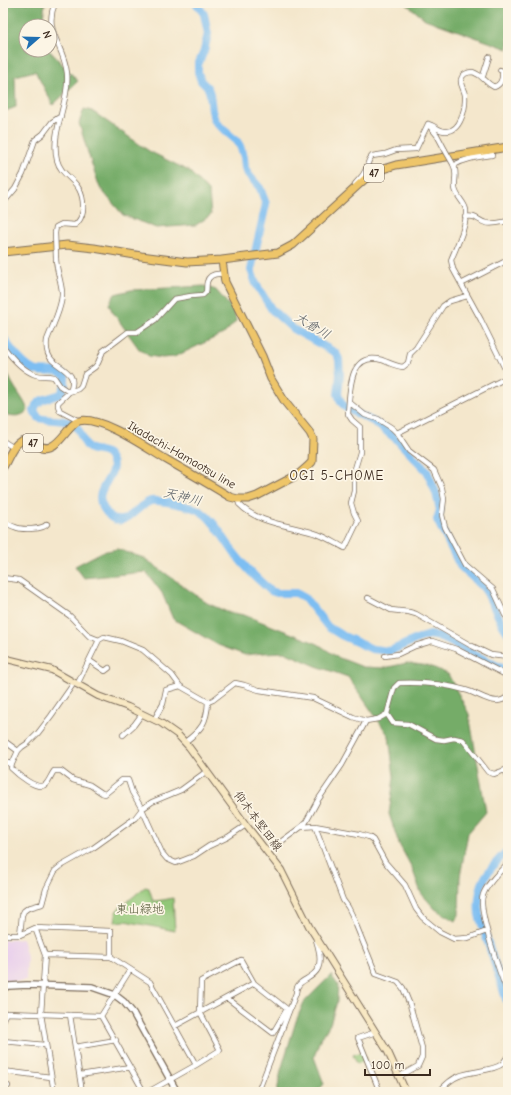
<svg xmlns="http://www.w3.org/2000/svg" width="511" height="1095" font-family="'Comic Neue','Klee One',sans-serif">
  <rect width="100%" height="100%" fill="#fcf5e5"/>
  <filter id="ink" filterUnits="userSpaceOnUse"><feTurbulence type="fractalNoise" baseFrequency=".025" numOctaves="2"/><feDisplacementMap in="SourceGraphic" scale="8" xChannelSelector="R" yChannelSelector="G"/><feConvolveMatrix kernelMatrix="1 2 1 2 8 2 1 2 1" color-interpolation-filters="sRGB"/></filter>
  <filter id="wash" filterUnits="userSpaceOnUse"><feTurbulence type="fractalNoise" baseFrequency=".012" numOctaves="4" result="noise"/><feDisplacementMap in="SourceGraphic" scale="16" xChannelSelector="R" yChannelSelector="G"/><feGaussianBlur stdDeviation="0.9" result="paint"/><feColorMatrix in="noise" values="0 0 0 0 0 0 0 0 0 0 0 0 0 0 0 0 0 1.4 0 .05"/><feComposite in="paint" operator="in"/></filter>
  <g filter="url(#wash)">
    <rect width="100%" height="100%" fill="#f4e7cc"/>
    <path fill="#ead1ec" d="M22 939 27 956 26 980 8 982 3 984V941L4 940Z"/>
    <path fill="#92c778" stroke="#66784b" d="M145 887 149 888 153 901 163 900 173 898 175 931 125 921 115 922 117 910Z
      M362 1051 366 1060 357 1064 353 1055Z"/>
    <path fill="#75ac68" stroke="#586b43" d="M3 3H45L42 26H26V50H49L78 81 53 105 35 71 15 76 16 107 3 112Z
      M405 3H508V49L425 19Z
      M84 109 92 111 149 151 189 171 209 192 211 215 196 225 156 228 123 215 100 188 89 156 79 123Z
      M204 286 216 290 234 311 236 321 225 333 174 357 162 358 149 356 139 349 112 311 109 304 115 294 131 290Z
      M3 363C7 369 8 375 11 381 16 391 24 399 28 410 21 418 13 416 3 414Z
      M117 549 144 558 207 603 227 612 244 615 318 644 337 657 363 667 384 668 407 663 430 666 448 674 469 714 486 812 468 833 460 877 459 915 455 921 435 909 421 893 412 868 399 844 389 814 394 777 389 736 348 677 316 666 284 652 263 653 245 655 218 645 173 619 162 593 146 572 84 578 75 566 102 552Z
      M331 975 338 985 337 1002 330 1024 319 1042 314 1057 324 1084 317 1092H277L281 1070 296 1021 304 1002Z"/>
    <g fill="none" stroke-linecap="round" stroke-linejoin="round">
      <path stroke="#7dbef2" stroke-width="8" d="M196 3 204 14 208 34 204 51 198 65V72L201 81 208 88 210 94 212 111 215 121 224 130 237 141 240 146 244 157 245 168 248 174 260 188 266 204 251 270 256 284 272 310 293 329 336 353 339 359 340 375 338 394 341 402 346 408 374 422 395 438 427 471 436 493 440 510 437 520 460 566 482 586 487 593 502 624 508 633
        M3 336C8 346 26 370 38 371 47 373 57 368 65 376V385L61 394 42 400 36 405 34 411 39 418C48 421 65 419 71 423 81 428 80 437 86 445 92 454 104 448 109 456 124 475 89 488 104 509 106 512 109 516 112 518 126 528 138 504 151 501 160 500 190 506 198 510 213 517 225 541 235 554 245 567 258 580 271 591L277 593H296L305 598 328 627 341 635 372 649 390 651 417 639 430 635 440 637 508 671
        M508 850C487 871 476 883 479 915L508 1005"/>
    </g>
  </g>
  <g filter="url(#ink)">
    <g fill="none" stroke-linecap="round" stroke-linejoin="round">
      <g stroke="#7c6c5b" stroke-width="6">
        <path id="minor" d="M483 76 489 57
          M428 124C434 125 439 131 445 131 461 133 466 107 465 95 464 89 460 85 461 80 462 74 468 72 473 72 484 76 485 83 494 87 501 85 503 78 502 71L500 70
          M428 124 437 135 445 150
          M453 164C458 172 454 179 455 188 456 197 465 202 466 210 467 226 457 245 451 260L453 269 481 320 508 375
          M454 165C466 158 479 157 492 155L491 150
          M355 184C358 180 363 176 365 171 368 166 367 161 372 156L385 154 396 150 416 149 428 124
          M3 203 15 189 23 174 35 140 43 134 52 122 61 116
          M465 217C477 215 476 220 486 223 493 225 501 222 508 221
          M55 233 56 227 62 224 75 225C80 221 82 217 83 210 85 179 62 180 57 160 50 132 70 101 67 73 64 45 43 31 55 3
          M56 258C56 269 61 280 62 292 63 305 52 327 47 340 46 347 47 355 52 360 61 369 80 374 69 392 66 396 61 399 58 403V406L60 411 79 421
          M461 284 508 260
          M3 346C11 357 23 371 36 375 42 377 48 375 54 377L60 386 69 392 78 389 81 386 85 374 95 367 98 363 103 351 119 339 128 332H137L155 320 174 299 191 296 203 295 206 292C207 289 206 285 207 282 209 274 217 273 224 274
          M349 402 365 415 378 419 392 428 397 433 409 451 434 470 442 488 444 499 442 515 445 527 465 565 493 589 505 615 508 618
          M397 433 508 377
          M3 441 14 448
          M238 499 239 504C258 524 290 525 314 533 325 536 335 543 345 548L358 521 354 513 351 503 354 491V472L360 452V427L352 420 348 414C350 392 348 351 382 360 390 363 394 366 403 367L408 363 410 354 416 348 443 306 450 301 467 296
          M3 521C7 523 11 526 15 527 21 530 43 530 47 524
          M3 578 19 580 70 616 89 636 99 640
          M368 598 391 610 409 612 416 614 470 645 491 655 508 657
          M385 656 398 654 415 646 432 641 456 649 508 676
          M90 661 105 671 109 668
          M74 683 51 716 38 733 28 743 22 747 18 751 12 764 11 768C17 774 38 792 46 784 49 781 51 775 54 771H61L73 780 90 785 102 793 105 794 122 780H128L132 792 142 809 162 853 167 859 176 863 194 856 209 846 228 837 246 825
          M77 685 99 640 104 637 121 641 143 650 172 675 180 686 208 702 213 700 235 683 244 685 259 690 313 698 353 717 366 721 378 719 387 714 394 688 399 683C421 682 444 684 465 690 475 692 486 701 497 701 502 701 505 699 508 696
          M387 714 393 723 408 724 436 739 444 740 454 738 463 740 488 772 494 774 505 770 508 776
          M154 720 163 704 166 690 180 686
          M123 735 134 725 142 714
          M3 740 18 751
          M185 742C201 730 207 723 208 702
          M3 762 12 764
          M315 826 343 900 348 907 352 915 376 974 398 982 403 988 410 1005 422 1048V1057L418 1066 400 1076
          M301 827 315 826 359 834 369 837 373 840 385 862 405 885 416 909 422 917 440 932 454 939 468 938 487 931
          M267 852 301 827 306 822 318 800 342 765 366 721
          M508 863C500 872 487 883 483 895 477 909 501 977 508 993
          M3 935H20L22 915 24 911 28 908 42 904 46 889 55 871 61 866 93 848 135 818 142 809 152 802 181 790 207 771
          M20 935 35 928
          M45 955 111 957 150 982 196 1065
          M70 1015 82 1092
          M101 1016 144 1092
          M101 1016 130 970
          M3 1019 6 1013 101 1016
          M175 1026 254 983
          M376 1032 358 1038 380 1092
          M3 1041 45 1045
          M75 1047 116 1040
          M3 1071 51 1077
          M80 1075 130 1067
          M3 1086H8
          M54 1092 41 1014 45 955 35 928 111 931V957
          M148 1092 196 1065 220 1050 200 1012 201 981 241 960 254 983 287 1009 273 1033 227 998
          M258 1092 296 993C296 972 331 986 316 940
          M439 1092C444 1086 451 1079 459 1076 470 1071 494 1071 502 1064 504 1062 506 1059 508 1056"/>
      </g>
      <g stroke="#7c6c5b" stroke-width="8">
        <path id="tertiary" d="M3 988 9 986 27 985 92 987 115 995 124 1002 133 1013 177 1092"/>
      </g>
      <g stroke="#7c6c5b" stroke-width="8">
        <path id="secondary" d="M3 658 52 670 98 696 128 707 161 723 178 735 189 747 246 825 281 870 309 926 388 1052 406 1092"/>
      </g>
      <g stroke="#7c6c5b" stroke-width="9">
        <path id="primary" d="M3 252 67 245 94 248 141 256 187 262 222 260 278 253 293 245 365 179 383 169 396 165 508 147
          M3 467C7 461 10 452 15 446 29 430 36 452 50 447 62 443 70 423 79 421 100 415 148 449 167 460 188 472 209 484 230 497L238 499H248L257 496 299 474 307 467 312 462 313 439 310 433 285 402 271 379 262 356 225 282 222 260"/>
      </g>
      <use href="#minor" stroke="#fff" stroke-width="4.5"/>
      <use href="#tertiary" stroke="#fff" stroke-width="5.5"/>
      <use href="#secondary" stroke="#f8e8c3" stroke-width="6"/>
      <use href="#primary" stroke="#eec569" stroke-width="7"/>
      <g stroke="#7c6c5b" stroke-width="6" stroke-linecap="butt">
        <path id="minor-bridge" d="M445 150 453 164
          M55 233 56 258"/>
      </g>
      <use href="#minor-bridge" stroke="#fff" stroke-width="4.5"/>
    </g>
  </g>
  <g text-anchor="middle" stroke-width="3.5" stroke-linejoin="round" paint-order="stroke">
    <g fill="#fcf5e5" stroke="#75675a" stroke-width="1">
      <rect x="364" y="164" width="20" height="18" rx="3"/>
      <rect x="23" y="434" width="20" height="18" rx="3"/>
    </g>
    <g font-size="11" font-weight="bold" fill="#3b2a1e">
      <text x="374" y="177">47</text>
      <text x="33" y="447">47</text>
    </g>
    <g font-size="12" fill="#3b2a1e" stroke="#fcf5e5">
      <text transform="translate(182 455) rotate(30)" y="4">Ikadachi-Hamaotsu line</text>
      <text transform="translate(258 821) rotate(53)" y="4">仰木本堅田線</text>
    </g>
    <g font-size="12" fill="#555939" stroke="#fcf5e5">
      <text x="140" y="913">東山緑地</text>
    </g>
    <g font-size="13" font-style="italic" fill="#4f565e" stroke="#fcf5e5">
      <text transform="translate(313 325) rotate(31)" y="5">大倉川</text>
      <text transform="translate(183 496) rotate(14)" y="5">天神川</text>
    </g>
    <g font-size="13" letter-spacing="1" fill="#3b2a1e" stroke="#fcf5e5">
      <text x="337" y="480">OGI 5-CHOME</text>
    </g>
  </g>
  <rect width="511" height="1095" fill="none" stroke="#fcf5e5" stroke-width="16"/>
  <g transform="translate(38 38) rotate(70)"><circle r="19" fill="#fcf5e5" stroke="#afa495"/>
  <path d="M0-3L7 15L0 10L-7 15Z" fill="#1f6fb2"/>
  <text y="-6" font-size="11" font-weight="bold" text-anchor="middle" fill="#3b2a1e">N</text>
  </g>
  <path d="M365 1069v6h65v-6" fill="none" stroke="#3b2a1e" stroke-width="2"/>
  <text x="371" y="1069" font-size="12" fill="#3b2a1e" stroke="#fcf5e5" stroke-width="3" paint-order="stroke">100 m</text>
</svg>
